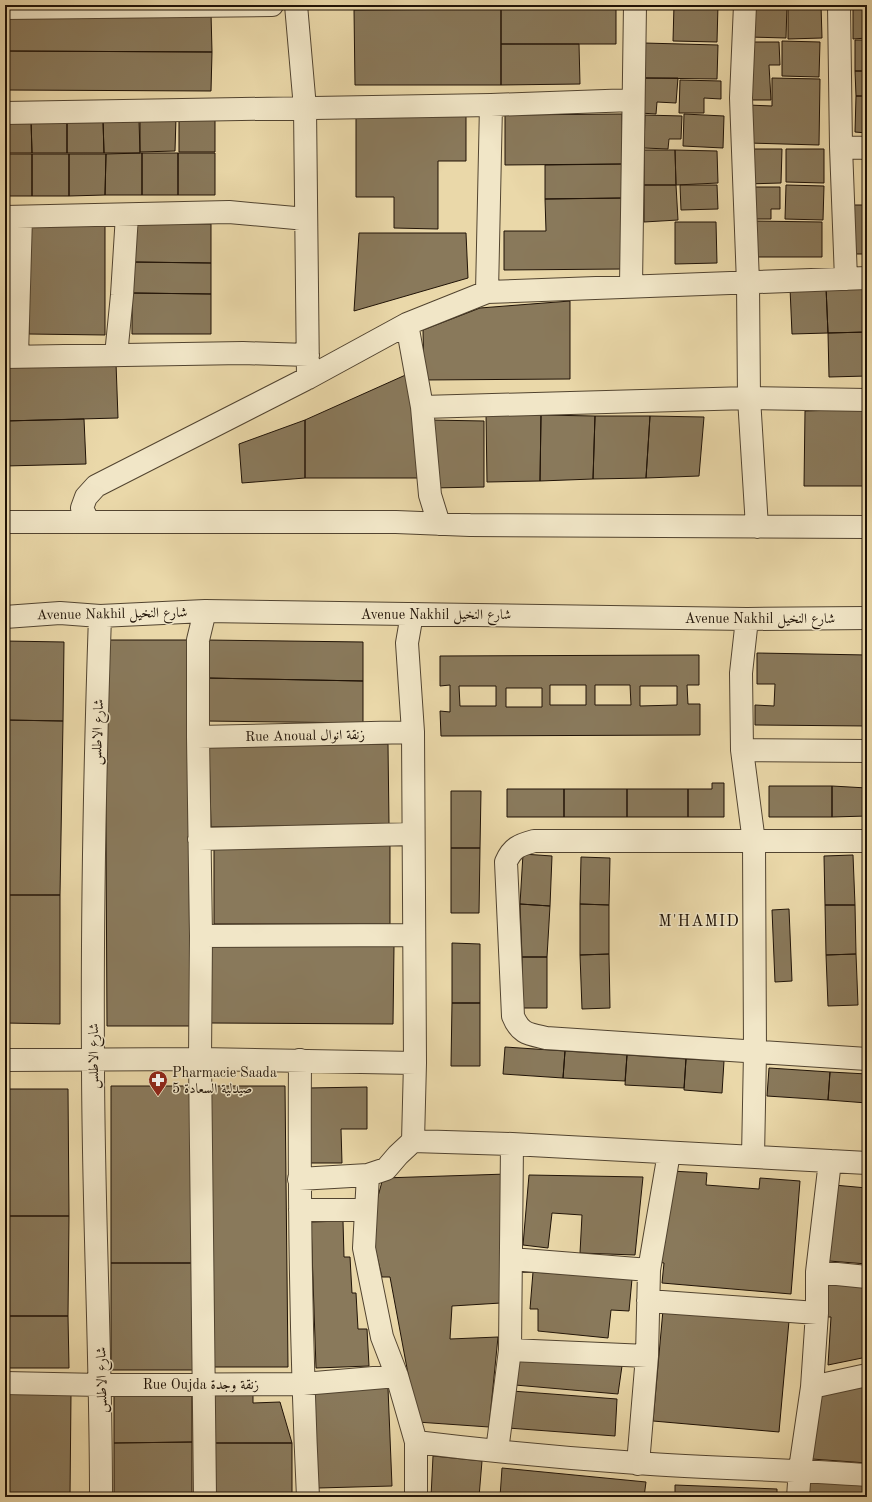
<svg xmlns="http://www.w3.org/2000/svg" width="872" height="1502" font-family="'Old Standard TT',Amiri,serif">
  <rect width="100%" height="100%" fill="#ead8a9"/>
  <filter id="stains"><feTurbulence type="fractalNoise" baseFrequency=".005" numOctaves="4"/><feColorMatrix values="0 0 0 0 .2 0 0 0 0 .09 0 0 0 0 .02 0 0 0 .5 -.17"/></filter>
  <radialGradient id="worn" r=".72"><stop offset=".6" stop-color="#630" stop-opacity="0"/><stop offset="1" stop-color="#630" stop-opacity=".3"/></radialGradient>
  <path fill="#89795b" stroke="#201307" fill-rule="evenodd" d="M674 5H718L717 42 673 41Z
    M749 5H787L786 38 749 37Z
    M788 5H821L822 38 788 39Z
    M853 5H867V38L853 39Z
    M616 8V44H501V9Z
    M501 9V85H355L354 10Z
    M211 13 212 52 5 51V16Z
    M855 40H867V71H855Z
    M782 41 820 42 819 77 782 76Z
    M747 42H779L780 65H769L771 100H748Z
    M644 43 718 45 717 79 643 78Z
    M501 44H579L580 84 501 85Z
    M5 51 212 52 211 91 5 90Z
    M855 71H867V96H856Z
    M643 78H678L676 103 657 102 656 114 640 113Z
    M772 78 820 79 819 145 748 143V105L772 106Z
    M680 80 721 81V99L704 98V113H679Z
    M856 96H867V133L855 132Z
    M179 110H215V152H179Z
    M622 114 623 164 505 165V115Z
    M684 114 724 116 723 148 683 146Z
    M645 115 682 116 681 139H669L668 149 644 148Z
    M466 116V161H438V229L394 228V197H356V117Z
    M176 117 175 151 140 152V118Z
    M5 120H31L32 153H5Z
    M31 120H67V153H32Z
    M67 120H103L104 153H67Z
    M103 120H139L140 153H104Z
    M747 149H782L781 183 746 184Z
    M786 149H824V183L786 182Z
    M644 150H675L676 185H644Z
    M675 150 717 151 718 183 676 185Z
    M142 153H178V195H142Z
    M142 153V195H105L106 154Z
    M178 153H215V195H178Z
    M5 154H32V196H5Z
    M32 154H69V196H32Z
    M69 154H106L105 195 69 196Z
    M623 164V198L545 199V165Z
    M644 185H676L678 220 644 222Z
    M680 185H717L718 209 681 210Z
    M786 185 824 186 823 220 785 219Z
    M746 187H780V209H771V219H747Z
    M623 198 624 269 504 270V231H546L545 199Z
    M851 205H867V254H851Z
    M752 221 822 222V257H753Z
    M675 222H716L717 263 675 264Z
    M133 223 211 224V263L133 262Z
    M29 226H105V335L29 334Z
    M359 233H466L468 278 354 311Z
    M133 262 211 263V294L132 293Z
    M867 285V332L828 333 826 287Z
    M826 287 828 333 792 334 790 288Z
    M132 293 211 294V334H132Z
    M570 301V379L424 380 423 330 480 308Z
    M867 332V376L829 377 828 333Z
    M116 363 118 418 5 421V366Z
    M410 373 429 478H305V420Z
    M864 409V486H804L805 411Z
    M864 409H867V486H864Z
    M486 414 541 415 540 481 487 482Z
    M541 415 595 416 593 479 540 481Z
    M595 416H650L646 478 593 479Z
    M650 416 704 417 699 476 646 478Z
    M84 419 86 464 5 466V421Z
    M305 420V478L242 483 239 444Z
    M430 420 484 421V487L431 488Z
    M105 640H188L190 1026H107Z
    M206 640 363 642V681L206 678Z
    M5 641 64 642 63 721 5 720Z
    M757 653 867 655V726L755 725V705L774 706 775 684H757Z
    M699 655V685H687L688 704H700V735L441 736 440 711 450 712V685L440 686V656ZM550 685H586V705H550ZM595 685H630L631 705H595ZM459 686H496V706H460ZM640 686H677V705L640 706ZM506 688H542V707H506Z
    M206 678 363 681V723L205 721Z
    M5 720 63 721 60 895H5Z
    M388 744 389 824 211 827 209 746Z
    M712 783H724V817H688V789H712Z
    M769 786H832V817H769Z
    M832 786 867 788V816L832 817Z
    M507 789H564V817H507Z
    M564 789H627V817H564Z
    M627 789H688V817H627Z
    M451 791H481L480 848H451Z
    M214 844H390V924H214Z
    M451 848H480L479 913H451Z
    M523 854 552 856 550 906 520 904Z
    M853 855 855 905H825L824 856Z
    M581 857 610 858 609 905 580 904Z
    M5 895H60V1024L5 1023Z
    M520 904 550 906 547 957H522Z
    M580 904 609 905V954L580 955Z
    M825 905H855L856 954 826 955Z
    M789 909 792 981 775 982 772 910Z
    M452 943 480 944V1003H452Z
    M211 945 394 946 393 1024 211 1023Z
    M609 954 610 1008 582 1009 580 955Z
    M856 954 858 1005 828 1006 826 955Z
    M522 957H547V1008H522Z
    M452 1003H480V1066H451Z
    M505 1047 565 1051 563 1078 503 1074Z
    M565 1051 627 1055 625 1081 563 1078Z
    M627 1055 686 1059 684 1088 625 1085Z
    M686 1059 724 1061 722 1093 684 1090Z
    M769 1068 830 1072 828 1100 767 1096Z
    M830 1072 867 1074V1103L828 1100Z
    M111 1086H192V1263H111Z
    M211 1086H285L288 1367H213Z
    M367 1087V1129H341L342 1163H309L308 1088Z
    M5 1089H68L69 1216H5Z
    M671 1171 707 1173 706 1185 759 1189 760 1178 800 1181 791 1294 662 1283 664 1263 658 1262 660 1243H665Z
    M507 1174 501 1303 452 1306 450 1339 498 1337 489 1427 417 1422 390 1277H382L373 1240 374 1211 383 1178Z
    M529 1175 643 1177 635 1255 580 1253 582 1215 552 1213 548 1248 523 1245Z
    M834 1185 867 1188V1264L829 1261Z
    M5 1216H69L68 1316H5Z
    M343 1221 344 1257H350L352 1293H356L358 1329H367L369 1366 316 1368 311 1222Z
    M111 1263H192L193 1370H111Z
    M533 1272 632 1279 629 1311 611 1310 608 1338 538 1331V1309H530Z
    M825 1282 867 1287V1357L828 1365 831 1317H823Z
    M663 1310 789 1321 779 1432 653 1421Z
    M5 1316H68L69 1368H5Z
    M517 1358 622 1366 618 1394 515 1385Z
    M867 1383V1463L812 1459 819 1392Z
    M388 1388 392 1486 318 1488 314 1391Z
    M114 1390H192V1442L114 1443Z
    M512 1391 617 1399 615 1436 508 1428Z
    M5 1392 71 1394 70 1497H5Z
    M253 1392V1403L280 1402 292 1443H213V1393Z
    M192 1442V1497H114V1443Z
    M213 1443H292V1497H213Z
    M433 1456 482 1461 479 1497H431Z
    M502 1468 646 1482 644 1497H500Z
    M810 1479 867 1482V1497H809Z
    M675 1485 777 1489V1497H675Z"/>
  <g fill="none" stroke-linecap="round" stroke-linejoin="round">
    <g stroke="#524430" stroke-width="24">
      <path id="minor" d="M296 5 305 108 308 378
        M745 5 741 98 748 283 749 398 757 527
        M839 5 841 147 846 279
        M5 8 272 5
        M5 113 491 105 633 100
        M841 147 867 148
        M5 217 229 212 306 219
        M631 285 635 5
        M487 292 491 105
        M407 324 422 407 430 495 439 524
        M116 355 122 295 127 215
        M17 356 21 217
        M5 357 243 353 308 355
        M422 407 749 398 867 400
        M88 521 82 508 86 497 96 486 308 378 407 324 487 292 867 278
        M5 522H396L470 525 867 527
        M412 614 407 643 413 732 415 1063 413 1141 398 1155 386 1169 368 1175 364 1248 382 1337 397 1376 416 1442V1497
        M100 616C95 763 92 911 93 1059 93 1205 101 1351 101 1497
        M5 617 60 613 100 616 205 611 747 619 867 618
        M747 619 741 673 742 750 754 842 755 1052 753 1157
        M198 737 413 732
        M742 750 867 751
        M199 839 413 834
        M867 841H534C519 845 512 848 506 862L513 1016C520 1034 529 1034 546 1038L867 1059
        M201 936 413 935
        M5 1060 200 1059 415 1063
        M300 1060C299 1206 301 1351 308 1497
        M413 1141 512 1144 867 1163
        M299 1179 368 1175
        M300 1210H366
        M511 1259 649 1270
        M817 1272 867 1277
        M648 1301 817 1313
        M510 1350 647 1356
        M5 1383 101 1385 303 1384 397 1376
        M812 1387 867 1375
        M416 1442C490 1451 563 1458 637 1463 713 1469 790 1469 867 1475
        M497 1451 510 1350 512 1144
        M638 1464 647 1356 649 1270 669 1153
        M205 1497 200 1059 201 936 198 737V640L205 611
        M798 1497 800 1469 812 1387 817 1313V1272L830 1161"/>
    </g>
    <use href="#minor" stroke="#f1e6c7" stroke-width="22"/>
  </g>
  <defs>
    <g id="pharmacy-pin" transform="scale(1)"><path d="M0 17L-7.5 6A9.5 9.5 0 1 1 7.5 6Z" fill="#8f2418" stroke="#f1e6c7"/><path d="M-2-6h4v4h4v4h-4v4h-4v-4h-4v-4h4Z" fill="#fff"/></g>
  </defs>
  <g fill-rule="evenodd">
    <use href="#pharmacy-pin" x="158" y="1080"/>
  </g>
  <g text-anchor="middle" stroke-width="3" stroke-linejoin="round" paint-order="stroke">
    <g font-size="14" fill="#201307" stroke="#f1e6c7">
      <text transform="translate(112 613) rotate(-1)" y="5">Avenue Nakhil شارع النخيل</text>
      <text x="436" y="619">Avenue Nakhil شارع النخيل</text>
      <text x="760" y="623">Avenue Nakhil شارع النخيل</text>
      <text transform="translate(97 732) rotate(-88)" y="5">شارع الاطلس</text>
      <text transform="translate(305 735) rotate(-1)" y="5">Rue Anoual زنقة انوال</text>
      <text transform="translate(93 1056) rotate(-90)" y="5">شارع الاطلس</text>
      <text transform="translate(101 1380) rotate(-91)" y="5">شارع الاطلس</text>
      <text x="201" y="1389">Rue Oujda زنقة وجدة</text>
    </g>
    <g font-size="14" fill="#201307" stroke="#f1e6c7" text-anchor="start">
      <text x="172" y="1077">Pharmacie Saada<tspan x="172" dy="16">5 صيدلية السعادة</tspan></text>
    </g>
    <g font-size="16" letter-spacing="1" fill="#201307" stroke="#f1e6c7">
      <text x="699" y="926">M'HAMID</text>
    </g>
  </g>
  <rect width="872" height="1502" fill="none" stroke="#ead8a9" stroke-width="20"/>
  <rect x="6" y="6" width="860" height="1490" fill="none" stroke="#201307" stroke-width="2"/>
  <rect x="10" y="10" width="852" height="1482" fill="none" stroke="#201307"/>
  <rect width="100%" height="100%" filter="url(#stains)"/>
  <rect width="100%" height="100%" fill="url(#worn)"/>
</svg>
